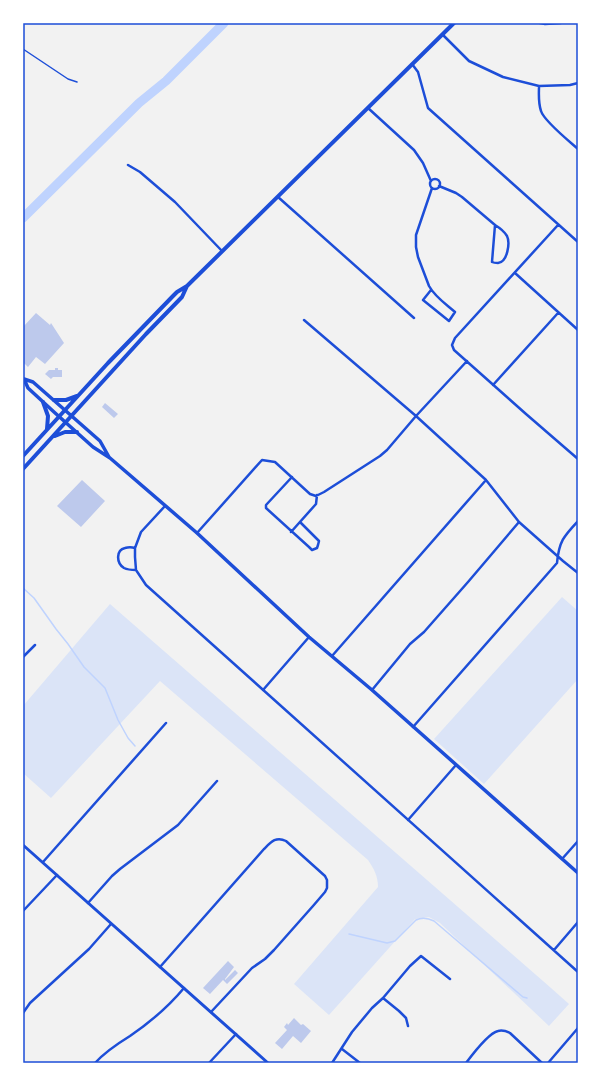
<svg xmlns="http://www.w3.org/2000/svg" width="601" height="1086" font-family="'Alegreya Sans',sans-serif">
  <rect width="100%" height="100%" fill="#f2f2f2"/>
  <path fill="#dbe4f7" d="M562 597 578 611V679L484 784 434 739Z
    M110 604 551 988 569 1004 549 1026 440 923 429 917 415 919 329 1015 294 984 378 887C378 876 374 869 368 860L160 681 51 798 23 773V706Z"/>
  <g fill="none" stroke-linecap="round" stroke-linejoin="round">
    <path stroke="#bfd3fe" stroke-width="1.5" d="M23 588 34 598 56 629 68 644 84 667 105 688 118 720 128 738 135 746
      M349 934 387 943 395 941 416 920C422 917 428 918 434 921L523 997 527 998"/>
    <path stroke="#bfd3fe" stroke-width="9" d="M23 218 139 103 166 81 224 23"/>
  </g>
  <path fill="#bdc9ec" d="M36 313 50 325 51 323 64 343 45 364 36 357 28 367 23 362V327Z
    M55 368H58V370H62V377H53L51 379 45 374 49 370H55Z
    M105 403 118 414 114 418 102 407Z
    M82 480 105 501 81 527 57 506Z
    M228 961 234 967 225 979V980L235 970 238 973 227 984 223 980 210 994 203 988Z
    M294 1018 301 1025 303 1024 311 1031 301 1043 293 1036 282 1049 275 1043 287 1030 284 1027 287 1023 288 1025Z"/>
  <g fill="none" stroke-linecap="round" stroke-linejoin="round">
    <path stroke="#1d4ed8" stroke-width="1.5" d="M23 49 68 79 77 82"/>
    <path stroke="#1d4ed8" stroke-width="2.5" d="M540 23 545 24 561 23
      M443 35 469 61 503 77 539 86 570 85 578 83
      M412 64 418 72 428 108 578 242
      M539 86C539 94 538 102 541 111 544 121 569 141 578 149
      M368 108 414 150 423 163 431 181
      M128 165 140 172 175 202 222 251
      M430 184a5 5 0 1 1 10 0a5 5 0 1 1-10 0Z
      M439 186 456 193 462 197 495 225 492 262C494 263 496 263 498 263 508 262 510 242 507 236 504 231 500 228 495 225
      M278 197 414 318
      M558 225 455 338 452 345 454 350 526 414 578 459
      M515 273 578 330
      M431 290 423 300 449 321 455 312C446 304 435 297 429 286L418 257 416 247V235L432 188
      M304 320 416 416 486 480 519 522 563 561 578 573
      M493 385 558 313
      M292 477 266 505V508L309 547 312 550 317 548 318 545 319 541 300 522
      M165 506 141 532 135 548V557L136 570 146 585 578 972
      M291 532 316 504 317 495
      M197 533 262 460 275 462 310 494 316 496 324 492 380 456 387 450 416 416 467 361
      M135 548C132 547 128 547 125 548 116 550 116 563 124 568 128 570 132 570 136 570
      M332 656 486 480
      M23 657 35 645
      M263 690 309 637
      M372 690 410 644 424 632 468 582 519 522
      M413 727 557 563C559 541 564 536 578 521
      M408 820 456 765
      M562 859 578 841
      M43 862 166 723
      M88 903 112 876 120 869 178 825 217 781
      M23 911 57 875
      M554 950 578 922
      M160 967 264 849C271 842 276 836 286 841L325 876 327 880V888L325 892 313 906 274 950 265 959 252 968 211 1012
      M383 998 399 1011 406 1018 408 1026
      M23 1013 30 1003 89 949 111 924
      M342 1049 360 1063
      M95 1063C105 1052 117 1044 130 1036 149 1023 169 1006 184 988
      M209 1063 236 1034
      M332 1063 352 1032 372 1008 383 998 410 966 421 956 450 979
      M466 1063C472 1055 489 1033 498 1031 502 1030 506 1031 510 1033L542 1063
      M548 1063 578 1028"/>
    <path stroke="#1d4ed8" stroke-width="3" d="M23 845 268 1063"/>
    <path stroke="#1d4ed8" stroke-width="3.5" d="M24 379 28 388 54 412 93 447 110 458 197 533 309 637 372 690 578 873
      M24 379 33 382 100 441 109 457"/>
    <path stroke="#1d4ed8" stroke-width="4" d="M54 400H66L77 396
      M43 402 48 416 47 429
      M55 436 65 432H77
      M23 456 108 363 173 296 177 292 187 286 454 23
      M23 469 146 334 182 297 187 286"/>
  </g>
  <rect width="601" height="1086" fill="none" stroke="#ffffff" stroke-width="48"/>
  <rect x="24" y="24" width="553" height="1038" fill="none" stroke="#1d4ed8" stroke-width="1.5"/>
</svg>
